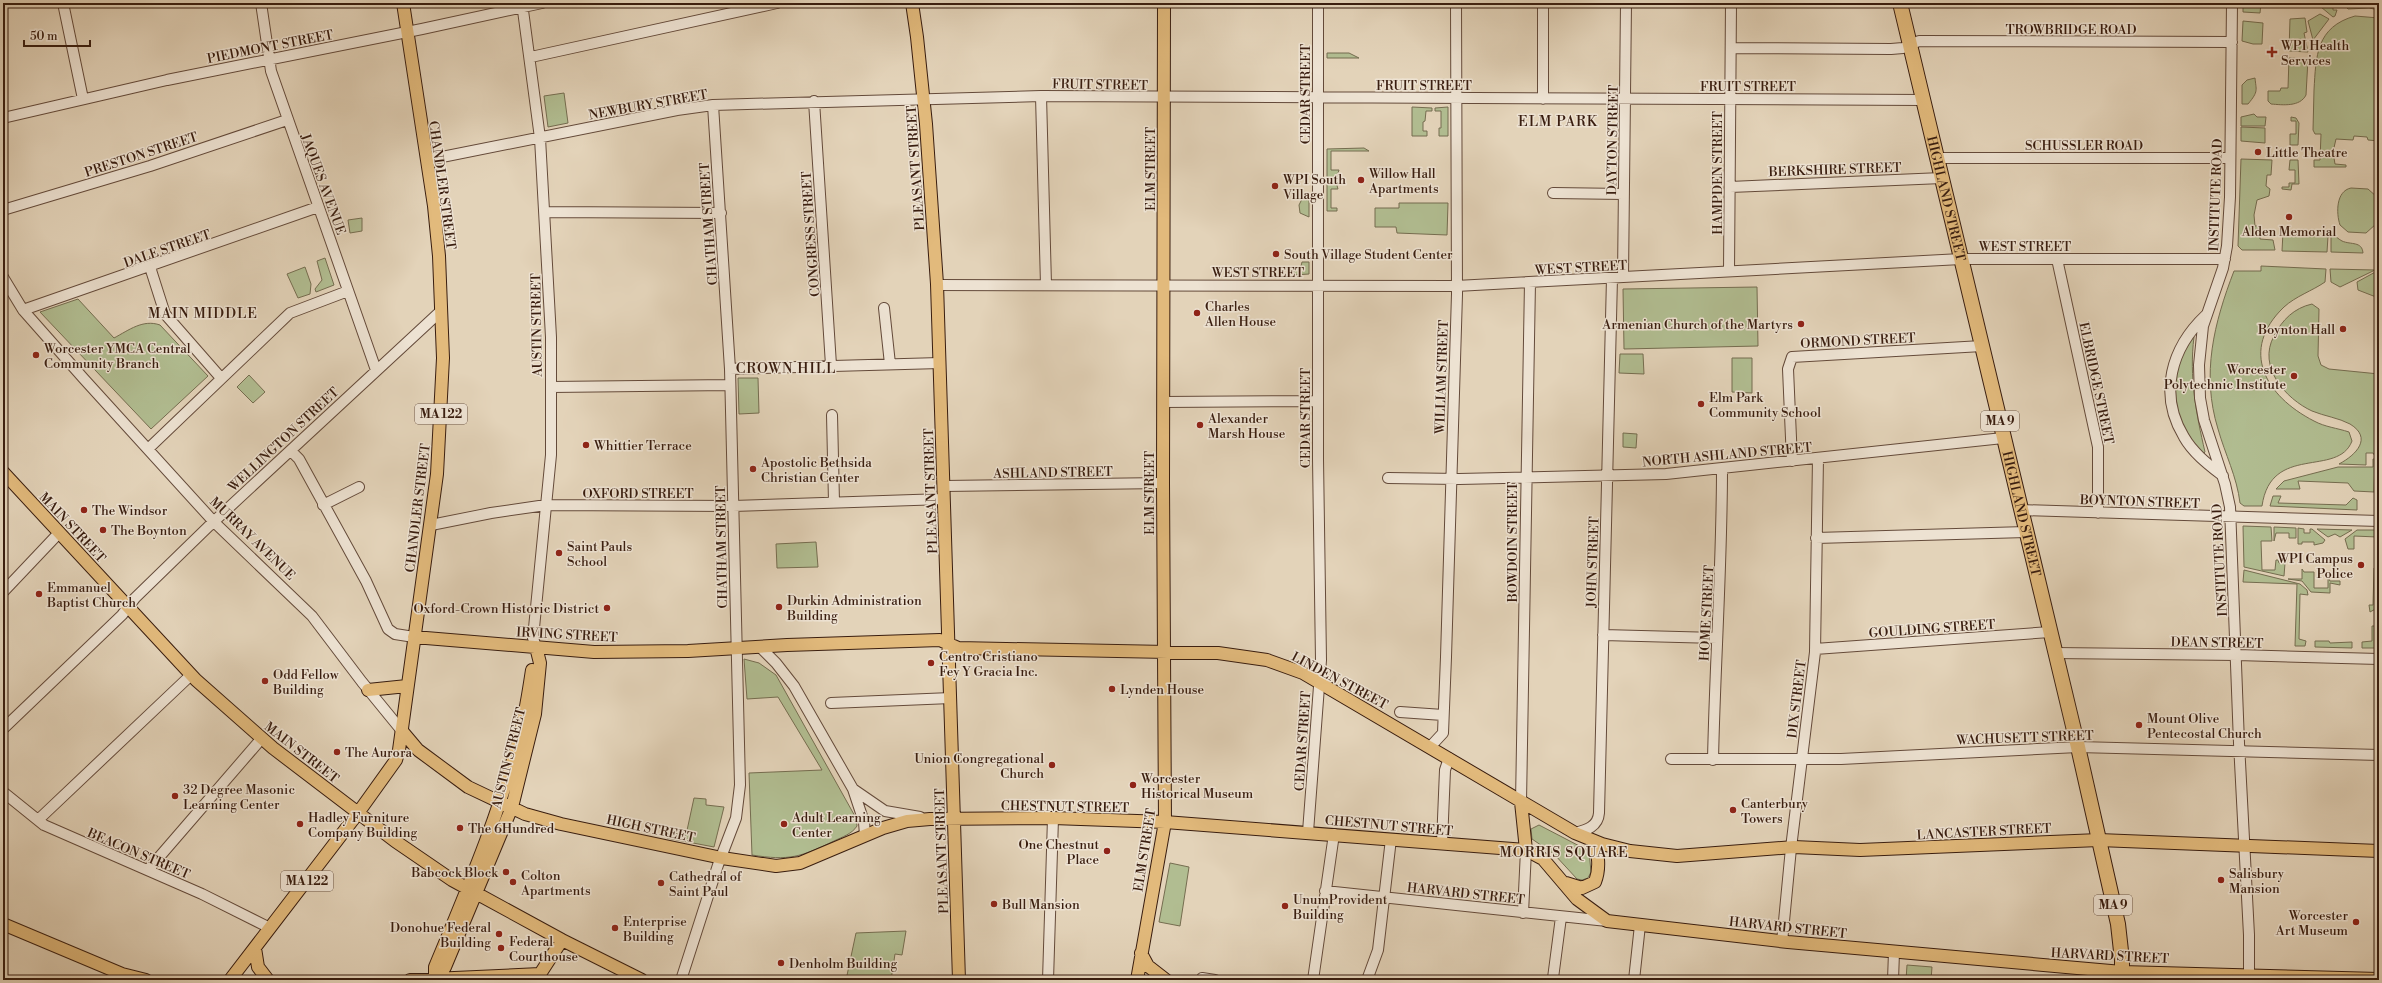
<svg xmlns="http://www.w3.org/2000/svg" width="2382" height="983" font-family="'Libre Bodoni',serif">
  <rect width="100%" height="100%" fill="#e3d3b9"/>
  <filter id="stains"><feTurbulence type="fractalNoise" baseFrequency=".005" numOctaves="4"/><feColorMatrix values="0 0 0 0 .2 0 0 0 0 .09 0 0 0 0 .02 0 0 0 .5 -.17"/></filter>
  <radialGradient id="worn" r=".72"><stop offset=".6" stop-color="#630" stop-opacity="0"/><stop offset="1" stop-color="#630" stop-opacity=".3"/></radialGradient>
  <path fill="#b1bd91" stroke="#756d50" d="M2243 3H2261L2260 13 2243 12Z
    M2324 3H2333V10H2337L2335 16 2333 17 2321 7Z
    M2342 3 2379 5V10L2369 8 2348 9Z
    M2320 14 2329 19 2313 40 2308 21Z
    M2355 16 2379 18V141L2368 140 2367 137 2354 136 2353 140 2336 139 2333 152 2335 164 2346 165V167H2314V160H2320L2321 134H2315L2313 130C2313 117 2314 103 2314 90 2316 56 2316 27 2355 16Z
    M2305 18 2307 32 2304 33 2308 52 2289 51 2290 19Z
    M2243 21 2263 23 2262 44H2253L2242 41Z
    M1327 53H1349L1359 58H1327Z
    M2289 58 2308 59 2306 95C2300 107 2283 105 2271 104L2268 101V91H2280L2281 88H2288Z
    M2255 78C2256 90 2259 91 2248 104H2242V85L2247 80Z
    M564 93 568 123 548 127 544 96Z
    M1412 107 1432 108V111H1426L1425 121 1423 122V131H1427V136H1412Z
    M1448 107V136H1439V128H1441V111H1435V108Z
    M2254 114 2257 117H2266L2265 126H2241V117Z
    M2291 117 2296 118 2299 123 2298 145H2290V134H2296V121H2291Z
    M2241 127 2265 128V143L2241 141Z
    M1364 148 1369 151H1331V170H1339L1336 179 1327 178V149Z
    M2241 159 2272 160 2271 175H2267L2266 186 2270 189 2269 196 2257 200 2254 215 2255 226H2260V239L2273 240 2275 250H2242L2238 246Z
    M2290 160H2298L2299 184H2292L2291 190 2282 189V187H2289V183H2295V170H2289Z
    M1336 182 1338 189H1331V208H1337V211H1327V183Z
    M2351 188 2368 189 2377 197 2376 224 2366 233 2348 232 2340 225C2336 213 2336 191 2351 188Z
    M1309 195V217L1300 213 1299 205 1302 199Z
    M1399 203H1448L1447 235 1397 233 1396 227H1375V208H1399Z
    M362 218V231L350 233 348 220Z
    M2283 232 2314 233 2316 235 2328 236 2327 252 2282 251Z
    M2331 234C2335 235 2338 239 2342 241 2351 245 2362 241 2363 253L2331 252Z
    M325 258 334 285 316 292 315 289 322 280 317 261Z
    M1302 262H1309V274L1294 275V270L1301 266Z
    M2261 266 2326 269 2325 282C2312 291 2296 296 2284 307 2239 350 2265 396 2314 421 2325 427 2337 428 2349 432L2352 441C2338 478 2271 443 2262 506H2244L2240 503C2237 477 2225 454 2218 429 2201 374 2214 323 2234 271H2261Z
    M305 267 311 284 310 294 298 298 287 274Z
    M2330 269 2375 270 2340 287 2331 282Z
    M2379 270 2376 297 2358 290 2357 282Z
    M1757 287 1758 346 1624 349 1623 289Z
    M78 299 114 338C129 330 143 319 160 325L208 376 151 429 40 312Z
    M2312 304 2319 309 2318 356 2321 365 2329 369 2379 374V378H2375V398H2379V417H2376L2375 456 2373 453H2366V465L2339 464C2356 455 2373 438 2350 424 2339 418 2324 416 2312 411 2286 399 2257 367 2274 336 2282 320 2294 308 2312 304Z
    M2192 336 2194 337C2189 377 2196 413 2205 452L2203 454C2182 431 2167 397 2177 366 2181 356 2188 346 2192 336Z
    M1620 354H1643L1644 374 1619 373Z
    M1732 358H1752V393L1732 392Z
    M249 375 265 392 253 403 237 387Z
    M738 378H758L759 413 739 414Z
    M1623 433 1637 434 1636 448 1623 447Z
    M2373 459H2375L2374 492 2354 491 2348 483 2298 481 2300 489H2276L2284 481 2338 467H2373Z
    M2273 496H2281L2278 503 2346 505 2353 498 2357 500V510L2270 506Z
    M2243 526 2271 527 2272 541H2261L2262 570H2275L2276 560H2278L2279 563H2285L2284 576 2244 567Z
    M2274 527 2296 528V538H2289V533H2276L2274 541Z
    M2298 528 2304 529V533H2310V529H2312L2325 540 2323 543 2314 545V542H2302V544H2298Z
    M2317 529 2352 530 2340 537 2335 534 2328 537Z
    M2357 530H2379V542H2377V537L2354 536V549H2348L2345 539Z
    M816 542 818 567 777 568 776 544Z
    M2379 562V607L2370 612 2369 605H2373L2374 568H2378Z
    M2302 569 2304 572H2314V588H2328V578L2330 581H2340V585L2330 583V593L2311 592 2302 581 2288 579H2302Z
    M2244 570 2300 584 2307 590 2308 595 2300 594 2299 639 2306 641 2305 646H2295L2297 584 2243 582Z
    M2372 626H2379V648H2362V642L2372 641Z
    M2315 641H2329L2330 643 2352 642V648L2315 647Z
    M744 659 759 663 776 675 856 818 857 826C852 834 842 837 834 841 801 857 789 861 752 855L749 773 822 770 778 697 747 699Z
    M694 798 706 799V805L724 807 714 847 667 838 669 833 686 835Z
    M1539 825 1589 851 1591 872 1588 878 1582 880 1577 879 1554 854 1532 839 1531 829Z
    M1170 863 1189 867 1180 926 1159 922Z
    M906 931 902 955 895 954 891 980H846L856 933Z
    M1907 965 1932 967 1931 980H1906Z"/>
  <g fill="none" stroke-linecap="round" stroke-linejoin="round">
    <g stroke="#644a3a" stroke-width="12">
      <path id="minor" d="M63 3 83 99
        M261 3 271 71 376 370
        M522 3 540 138 551 337V455L533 638 536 647
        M2232 3 2230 197 2227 246 2223 268 2203 326 2199 365 2200 398 2204 420 2225 484 2230 507 2239 743 2249 935V980
        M1731 48 1891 49 1903 48 1919 41 2232 42
        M531 57 777 3
        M1041 96 1046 285
        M1543 99V3
        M814 101 831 365
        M3 118 167 80 422 29 542 3
        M1938 158H2230
        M427 160 677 110 713 105 1041 96 1924 100
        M1730 187 1942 178
        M1553 193 1624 194
        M3 210 150 166 287 120
        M545 212 721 213
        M2057 259 2098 447V513
        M150 267 165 314 221 378
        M1729 271 1731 3
        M3 277 23 310 84 379 214 522 312 616 362 682 402 731
        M1623 277 1626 3
        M937 285 1456 286 1961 259H2225
        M884 308 890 364
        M23 310 318 207
        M2206 315C2171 348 2158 394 2184 437 2193 453 2209 465 2223 476
        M730 369 940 363
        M551 387 730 385
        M1163 402 1317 401
        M832 415 834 502
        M148 449 290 313 348 291
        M291 451 299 459 366 581 388 629 395 634 414 637
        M1792 461 1788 369 1792 357 1982 346
        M1388 478 1459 479 1666 474 2003 438
        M944 486 1163 483
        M323 505 359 487
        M2020 510 2379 521
        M431 525 491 513 546 505 733 506 944 499
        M1816 538 2026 532
        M3 592 58 534
        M1603 635 1717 638
        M759 646 776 663 794 686 853 789 885 811 920 817
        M1815 649 2050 632
        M2054 653 2237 655 2379 659
        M831 703 951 698
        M1400 712 1443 715
        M3 729 97 639 122 615 135 598 209 526 442 310
        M1430 747 1443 733 1446 657 1457 294 1456 3
        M1671 759H1841L2078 747 2379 755
        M1713 760C1715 662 1722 566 1722 468
        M853 789 864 822 865 835
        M3 792 44 825 202 894 270 928
        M1521 802 1530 282
        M38 820 191 675
        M1308 832 1321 660 1318 459V3
        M1575 833C1586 830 1598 827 1599 813L1612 278
        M1442 843 1445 770 1449 758
        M148 870 262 738
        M1325 891 1607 921
        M1523 913 1526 850
        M1782 942 1791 848 1815 652 1818 458
        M1553 978 1561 917
        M681 980 718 865 736 818 740 785 730 369 713 105
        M1048 980 1053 818
        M1202 980V978L1215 980
        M1313 980 1334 834
        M1367 980 1378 950 1391 839
        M1634 980 1640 925
        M1893 980 1894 952"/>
    </g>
    <g stroke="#391d0f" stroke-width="14">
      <path id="major" d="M912 3 917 37 926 124 937 284 959 980
        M3 472 196 680 273 748 395 841 452 880 562 940 642 980
        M414 637 594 652 688 651 787 645 940 640 958 648 1218 653 1267 660 1303 673 1575 833 1602 844 1630 851 1677 856 1794 847 1860 850 2099 840 2379 851
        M368 690 407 686
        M402 731 418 750 468 787 525 814 561 824 722 858 776 866 800 863 883 828 907 821 930 819 1053 818 1165 822 1526 850 1543 859 1577 899 1607 921 1788 942 2122 972 2379 979
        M1521 802 1526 850
        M1566 883 1582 888 1595 882C1600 869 1599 853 1593 841
        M3 924 122 974 146 980
        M255 948 258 967 268 980
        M1141 953 1148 966 1166 980
        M435 979V967C467 890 501 811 521 730 526 710 529 690 532 670
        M230 980 358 813 396 760 399 750 437 474 443 358 439 256 434 206 403 3
        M410 980 540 974 562 940
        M435 980 445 967 512 807 535 714 540 663 536 647
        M1137 980 1165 822 1163 483 1164 3"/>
    </g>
    <g stroke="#391d0f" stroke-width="16">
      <g id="highway">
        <path id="s1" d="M1900 3 2078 747 2118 924 2122 960V980"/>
      </g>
    </g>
    <use href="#minor" stroke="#ede2d2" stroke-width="10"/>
    <use href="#major" stroke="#e2ba7c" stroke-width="12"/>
    <use href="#highway" stroke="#e2ba7c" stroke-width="14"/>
  </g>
  <g fill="#8f2418" stroke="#ede2d2" stroke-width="1.5">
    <path d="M2270 46h4v4h4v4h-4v4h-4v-4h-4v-4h4z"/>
    <circle cx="2258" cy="152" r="4"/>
    <circle cx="1361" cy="180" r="4"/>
    <circle cx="1275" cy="186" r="4"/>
    <circle cx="2289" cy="217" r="4"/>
    <circle cx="1276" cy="254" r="4"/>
    <circle cx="1197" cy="313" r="4"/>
    <circle cx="1801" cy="324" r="4"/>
    <circle cx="2343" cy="329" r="4"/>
    <circle cx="36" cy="355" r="4"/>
    <circle cx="2294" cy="376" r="4"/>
    <circle cx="1701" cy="404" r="4"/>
    <circle cx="1200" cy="425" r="4"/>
    <circle cx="586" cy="445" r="4"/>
    <circle cx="753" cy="469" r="4"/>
    <circle cx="84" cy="510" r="4"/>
    <circle cx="103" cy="530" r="4"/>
    <circle cx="559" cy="553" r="4"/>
    <circle cx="2361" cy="565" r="4"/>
    <circle cx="39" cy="594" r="4"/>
    <circle cx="779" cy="607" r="4"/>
    <circle cx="607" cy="608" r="4"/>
    <circle cx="931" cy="663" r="4"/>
    <circle cx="265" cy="681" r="4"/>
    <circle cx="1112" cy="689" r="4"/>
    <circle cx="2139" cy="725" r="4"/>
    <circle cx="337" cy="752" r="4"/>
    <circle cx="1052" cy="765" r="4"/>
    <circle cx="1133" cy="785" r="4"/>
    <circle cx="175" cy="796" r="4"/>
    <circle cx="1733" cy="810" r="4"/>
    <circle cx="300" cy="824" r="4"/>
    <circle cx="784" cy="824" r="4"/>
    <circle cx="460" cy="828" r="4"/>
    <circle cx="1107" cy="851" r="4"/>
    <circle cx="506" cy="872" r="4"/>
    <circle cx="2221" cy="880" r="4"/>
    <circle cx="513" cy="882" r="4"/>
    <circle cx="661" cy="883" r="4"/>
    <circle cx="994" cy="904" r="4"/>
    <circle cx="1285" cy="906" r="4"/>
    <circle cx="2356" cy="922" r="4"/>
    <circle cx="615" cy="928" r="4"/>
    <circle cx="499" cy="934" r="4"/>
    <circle cx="501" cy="948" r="4"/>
    <circle cx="781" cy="963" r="4"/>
  </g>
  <g text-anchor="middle" stroke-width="3" stroke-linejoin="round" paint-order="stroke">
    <g fill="#ede2d2" stroke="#6f584a" stroke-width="1">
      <rect x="415" y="404" width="52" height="20" rx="3"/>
      <rect x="1981" y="411" width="38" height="20" rx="3"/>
      <rect x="281" y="871" width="52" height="20" rx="3"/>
      <rect x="2094" y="895" width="38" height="20" rx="3"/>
    </g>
    <g font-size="12" font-weight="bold" fill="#391d0f">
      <text x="441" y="418">MA 122</text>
      <text x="2000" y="425">MA 9</text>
      <text x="307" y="885">MA 122</text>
      <text x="2113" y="909">MA 9</text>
    </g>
    <g font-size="13" fill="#391d0f" stroke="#ede2d2">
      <text x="2071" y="34">TROWBRIDGE ROAD</text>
      <text transform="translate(270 46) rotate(-11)" y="5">PIEDMONT STREET</text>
      <text transform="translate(1100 84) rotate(1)" y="5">FRUIT STREET</text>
      <text x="1424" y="90">FRUIT STREET</text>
      <text x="1748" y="91">FRUIT STREET</text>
      <text transform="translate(1305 94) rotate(-90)" y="5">CEDAR STREET</text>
      <text transform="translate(648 104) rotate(-10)" y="5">NEWBURY STREET</text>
      <text transform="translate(1612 140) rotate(-89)" y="5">DAYTON STREET</text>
      <text x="2084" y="150">SCHUSSLER ROAD</text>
      <text transform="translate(141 154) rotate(-18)" y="5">PRESTON STREET</text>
      <text transform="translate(915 168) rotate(-94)" y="5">PLEASANT STREET</text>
      <text transform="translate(1150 169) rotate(-90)" y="5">ELM STREET</text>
      <text transform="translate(1835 169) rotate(-2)" y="5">BERKSHIRE STREET</text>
      <text transform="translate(1717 173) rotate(-90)" y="5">HAMPDEN STREET</text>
      <text transform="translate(324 184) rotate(70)" y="5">JAQUES AVENUE</text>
      <text transform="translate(443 185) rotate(82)" y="5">CHANDLER STREET</text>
      <text transform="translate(2215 195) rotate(-88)" y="5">INSTITUTE ROAD</text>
      <text dy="5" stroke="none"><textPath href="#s1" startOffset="201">HIGHLAND STREET</textPath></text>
      <text transform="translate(708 224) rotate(-94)" y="5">CHATHAM STREET</text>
      <text transform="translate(810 234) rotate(-94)" y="5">CONGRESS STREET</text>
      <text x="2025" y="251">WEST STREET</text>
      <text transform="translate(167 248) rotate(-19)" y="5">DALE STREET</text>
      <text transform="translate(1581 267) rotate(-3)" y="5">WEST STREET</text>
      <text x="1258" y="277">WEST STREET</text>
      <text transform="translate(536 325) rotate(-91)" y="5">AUSTIN STREET</text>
      <text transform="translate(1858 340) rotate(-3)" y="5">ORMOND STREET</text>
      <text transform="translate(1441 377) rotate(-88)" y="5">WILLIAM STREET</text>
      <text transform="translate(2097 383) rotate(78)" y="5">ELBRIDGE STREET</text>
      <text transform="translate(1305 418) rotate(-90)" y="5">CEDAR STREET</text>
      <text transform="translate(283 439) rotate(-43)" y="5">WELLINGTON STREET</text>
      <text transform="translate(1727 454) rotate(-5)" y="5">NORTH ASHLAND STREET</text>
      <text transform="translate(1053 472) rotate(-1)" y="5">ASHLAND STREET</text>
      <text transform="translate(930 491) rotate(-92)" y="5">PLEASANT STREET</text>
      <text x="638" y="498">OXFORD STREET</text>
      <text transform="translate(1149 493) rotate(-90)" y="5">ELM STREET</text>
      <text transform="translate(2140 501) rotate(2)" y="5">BOYNTON STREET</text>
      <text transform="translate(417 508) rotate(-83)" y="5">CHANDLER STREET</text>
      <text dy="5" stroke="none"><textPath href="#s1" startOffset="525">HIGHLAND STREET</textPath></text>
      <text transform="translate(73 527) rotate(47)" y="5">MAIN STREET</text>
      <text transform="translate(253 538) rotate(44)" y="5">MURRAY AVENUE</text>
      <text transform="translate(1512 542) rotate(-90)" y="5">BOWDOIN STREET</text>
      <text transform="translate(721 547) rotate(-91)" y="5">CHATHAM STREET</text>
      <text transform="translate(2219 560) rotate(-93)" y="5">INSTITUTE ROAD</text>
      <text transform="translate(1592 562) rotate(-88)" y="5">JOHN STREET</text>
      <text transform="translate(1706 613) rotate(-87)" y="5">HOME STREET</text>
      <text transform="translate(1932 628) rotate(-4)" y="5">GOULDING STREET</text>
      <text transform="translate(567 634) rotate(3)" y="5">IRVING STREET</text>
      <text transform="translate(2217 642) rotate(1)" y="5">DEAN STREET</text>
      <text transform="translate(1340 680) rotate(28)" y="5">LINDEN STREET</text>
      <text transform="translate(1796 699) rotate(-83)" y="5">DIX STREET</text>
      <text transform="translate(2025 737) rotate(-2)" y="5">WACHUSETT STREET</text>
      <text transform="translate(1302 741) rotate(-86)" y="5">CEDAR STREET</text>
      <text transform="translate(302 752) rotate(38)" y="5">MAIN STREET</text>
      <text transform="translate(508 758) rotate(-76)" y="5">AUSTIN STREET</text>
      <text transform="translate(1065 806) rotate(1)" y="5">CHESTNUT STREET</text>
      <text transform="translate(1389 825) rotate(5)" y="5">CHESTNUT STREET</text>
      <text transform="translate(651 828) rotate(12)" y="5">HIGH STREET</text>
      <text transform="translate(1984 831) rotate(-3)" y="5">LANCASTER STREET</text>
      <text transform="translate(1144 850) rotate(-81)" y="5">ELM STREET</text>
      <text transform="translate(941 851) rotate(-92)" y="5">PLEASANT STREET</text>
      <text transform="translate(139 853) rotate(23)" y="5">BEACON STREET</text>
      <text transform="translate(1466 893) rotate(6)" y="5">HARVARD STREET</text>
      <text transform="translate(1788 927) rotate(6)" y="5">HARVARD STREET</text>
      <text transform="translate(2110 955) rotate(3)" y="5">HARVARD STREET</text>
    </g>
    <g font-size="13" fill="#391d0f" stroke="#ede2d2" text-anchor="start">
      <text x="2281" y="50">WPI Health<tspan x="2281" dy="15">Services</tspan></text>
      <text x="2266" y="157">Little Theatre</text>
      <text x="1369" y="178">Willow Hall<tspan x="1369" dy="15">Apartments</tspan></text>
      <text x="1283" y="184">WPI South<tspan x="1283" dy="15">Village</tspan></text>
      <text x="2289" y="236" text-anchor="middle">Alden Memorial</text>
      <text x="1284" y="259">South Village Student Center</text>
      <text x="1205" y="311">Charles<tspan x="1205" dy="15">Allen House</tspan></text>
      <text x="1793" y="329" text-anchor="end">Armenian Church of the Martyrs</text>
      <text x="2335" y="334" text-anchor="end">Boynton Hall</text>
      <text x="44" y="353">Worcester YMCA Central<tspan x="44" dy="15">Community Branch</tspan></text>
      <text x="2286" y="374" text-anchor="end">Worcester<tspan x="2286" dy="15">Polytechnic Institute</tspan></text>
      <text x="1709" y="402">Elm Park<tspan x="1709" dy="15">Community School</tspan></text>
      <text x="1208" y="423">Alexander<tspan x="1208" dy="15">Marsh House</tspan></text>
      <text x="594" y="450">Whittier Terrace</text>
      <text x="761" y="467">Apostolic Bethsida<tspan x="761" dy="15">Christian Center</tspan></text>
      <text x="92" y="515">The Windsor</text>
      <text x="111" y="535">The Boynton</text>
      <text x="567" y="551">Saint Pauls<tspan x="567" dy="15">School</tspan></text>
      <text x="2353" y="563" text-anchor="end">WPI Campus<tspan x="2353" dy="15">Police</tspan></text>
      <text x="47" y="592">Emmanuel<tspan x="47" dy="15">Baptist Church</tspan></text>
      <text x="787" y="605">Durkin Administration<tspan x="787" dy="15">Building</tspan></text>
      <text x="599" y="613" text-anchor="end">Oxford-Crown Historic District</text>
      <text x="939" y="661">Centro Cristiano<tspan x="939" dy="15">Fey Y Gracia Inc.</tspan></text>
      <text x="273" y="679">Odd Fellow<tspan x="273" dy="15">Building</tspan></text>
      <text x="1120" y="694">Lynden House</text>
      <text x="2147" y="723">Mount Olive<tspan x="2147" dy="15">Pentecostal Church</tspan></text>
      <text x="345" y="757">The Aurora</text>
      <text x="1044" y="763" text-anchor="end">Union Congregational<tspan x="1044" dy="15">Church</tspan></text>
      <text x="1141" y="783">Worcester<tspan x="1141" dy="15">Historical Museum</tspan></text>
      <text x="183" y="794">32 Degree Masonic<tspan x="183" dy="15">Learning Center</tspan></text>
      <text x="1741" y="808">Canterbury<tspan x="1741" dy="15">Towers</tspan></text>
      <text x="308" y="822">Hadley Furniture<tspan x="308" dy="15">Company Building</tspan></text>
      <text x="792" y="822">Adult Learning<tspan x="792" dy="15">Center</tspan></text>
      <text x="468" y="833">The 6Hundred</text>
      <text x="1099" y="849" text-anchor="end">One Chestnut<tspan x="1099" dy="15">Place</tspan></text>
      <text x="498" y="877" text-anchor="end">Babcock Block</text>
      <text x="2229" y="878">Salisbury<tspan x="2229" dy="15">Mansion</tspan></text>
      <text x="521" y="880">Colton<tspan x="521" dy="15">Apartments</tspan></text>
      <text x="669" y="881">Cathedral of<tspan x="669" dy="15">Saint Paul</tspan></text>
      <text x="1293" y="904">UnumProvident<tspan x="1293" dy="15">Building</tspan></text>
      <text x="1002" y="909">Bull Mansion</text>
      <text x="2348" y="920" text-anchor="end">Worcester<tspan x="2348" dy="15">Art Museum</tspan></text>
      <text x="623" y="926">Enterprise<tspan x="623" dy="15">Building</tspan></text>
      <text x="491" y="932" text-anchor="end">Donohue Federal<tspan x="491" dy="15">Building</tspan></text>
      <text x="509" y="946">Federal<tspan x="509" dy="15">Courthouse</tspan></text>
      <text x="789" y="968">Denholm Building</text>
    </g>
    <g font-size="14" letter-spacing="1" fill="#391d0f" stroke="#ede2d2">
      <text x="1558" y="126">ELM PARK</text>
      <text x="203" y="318">MAIN MIDDLE</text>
      <text x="786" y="373">CROWN HILL</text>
      <text x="1564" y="857">MORRIS SQUARE</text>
    </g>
  </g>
  <rect width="2382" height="983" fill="none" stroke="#e3d3b9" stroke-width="16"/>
  <rect x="4" y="4" width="2374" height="975" fill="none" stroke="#391d0f" stroke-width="2"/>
  <rect x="8" y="8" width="2366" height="967" fill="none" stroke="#391d0f"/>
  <path d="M24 40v6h66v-6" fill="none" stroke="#391d0f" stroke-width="2"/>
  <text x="30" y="40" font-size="12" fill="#391d0f" stroke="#ede2d2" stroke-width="3" paint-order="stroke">50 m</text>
  <rect width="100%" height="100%" filter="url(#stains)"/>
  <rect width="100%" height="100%" fill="url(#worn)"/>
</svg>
